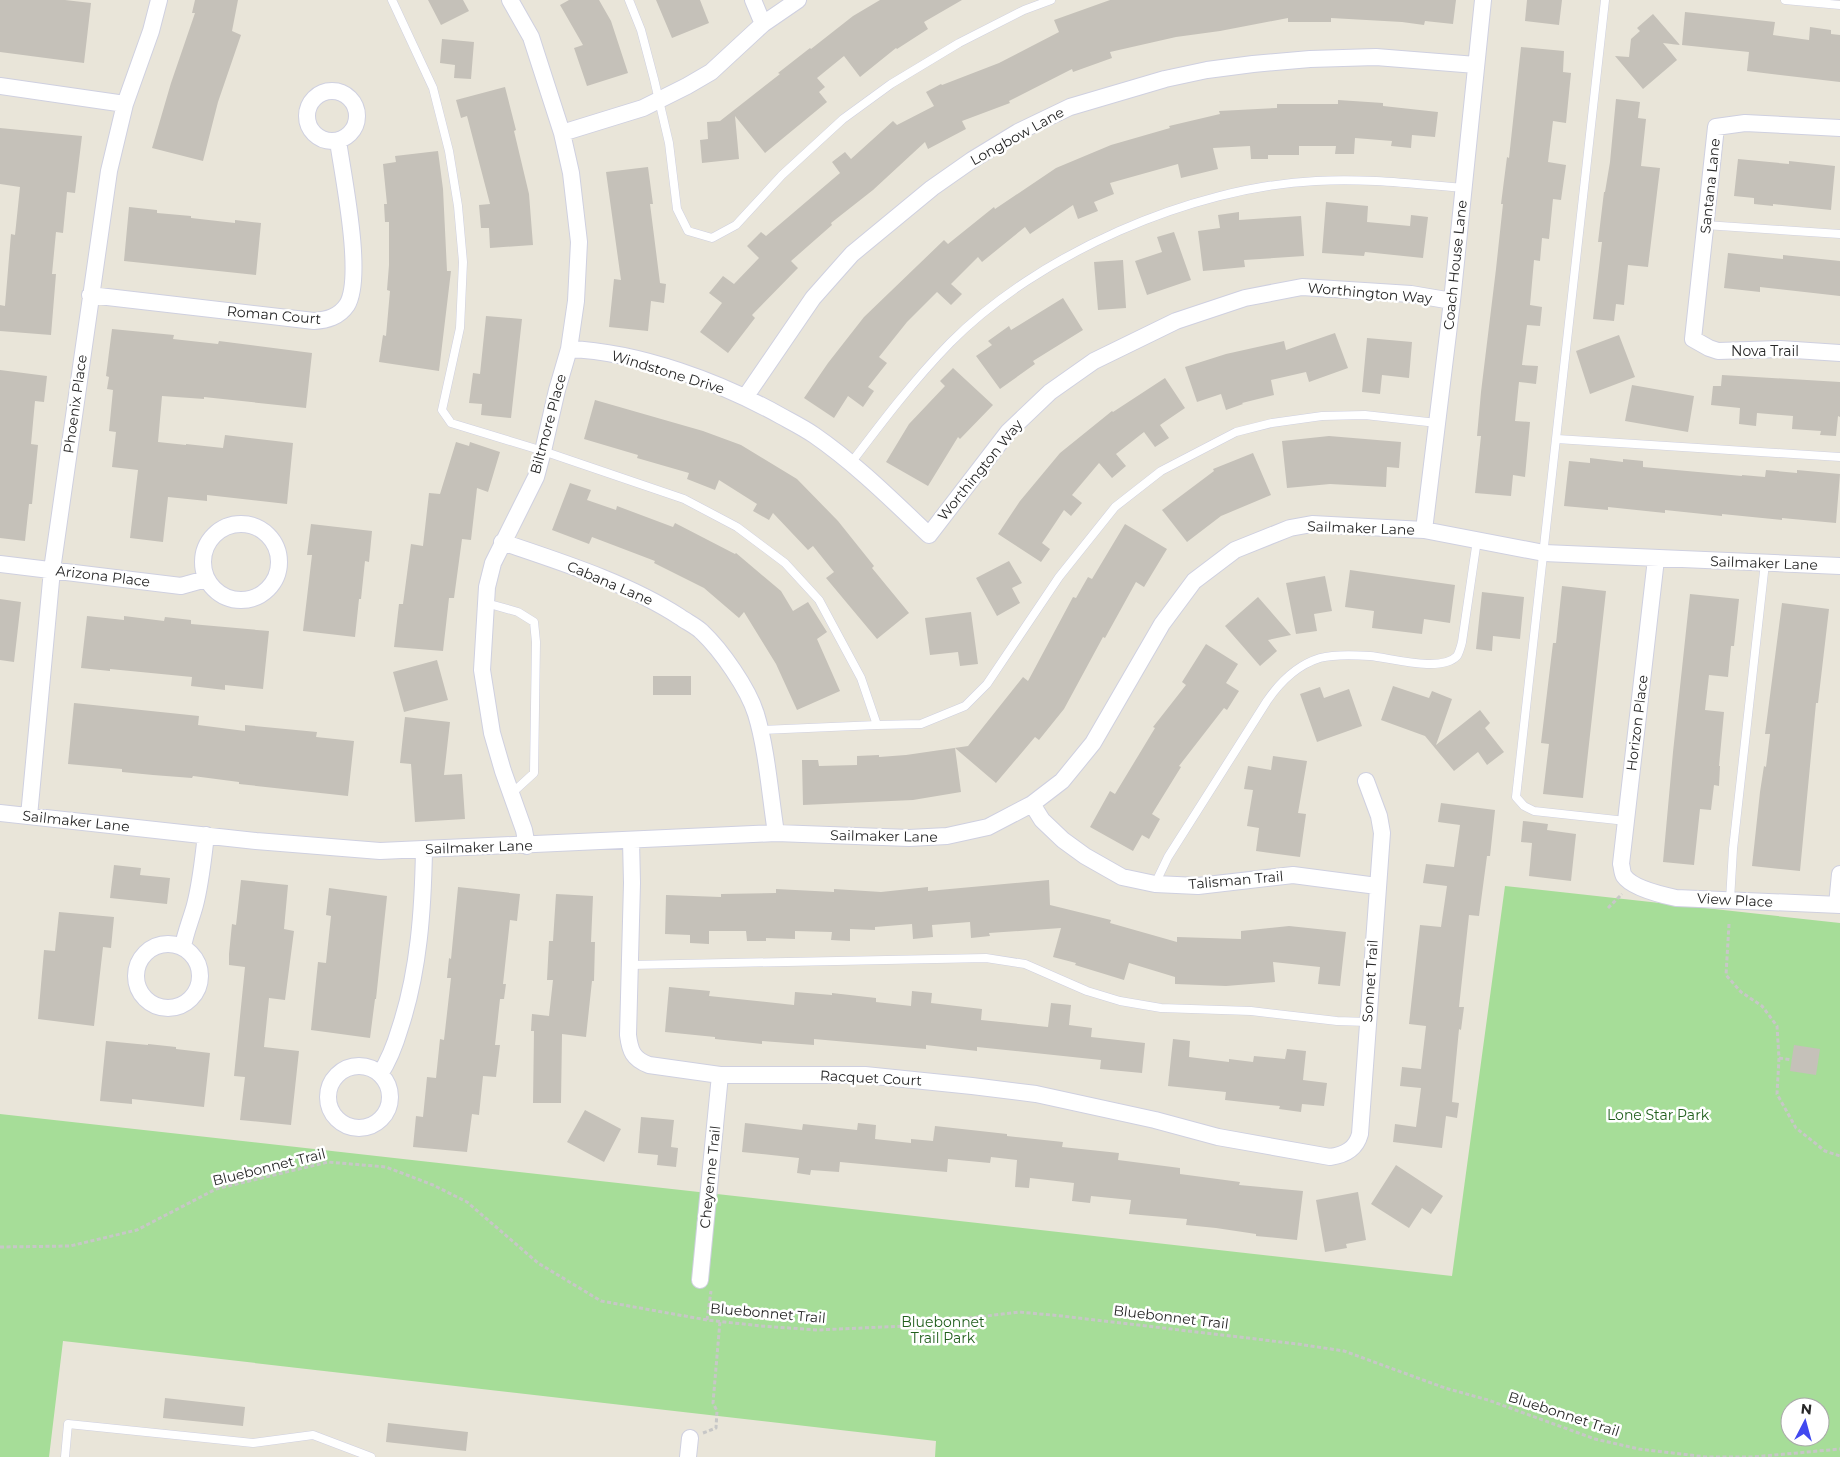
<svg xmlns="http://www.w3.org/2000/svg" width="1840" height="1457" font-family="Montserrat,sans-serif">
  <rect width="100%" height="100%" fill="#e9e5d9"/>
  <path fill="#a6dd98" fill-rule="evenodd" d="M1505 886 1840 923V1457H935L936 1441 63 1341 49 1457H0V1114L1452 1276ZM1790 1407H1820V1437H1790Z"/>
  <path fill="#c5c1b9" d="M0 0H65L91 3 84 63 0 52Z
    M195 0H238L232 31 241 35 218 102 203 161 152 148 171 83 195 13H192Z
    M428 0H463L469 11 441 25Z
    M569 0H599L611 21 628 73 587 86 574 48 583 45 560 5Z
    M656 0H700L709 23 672 38Z
    M880 0H962L924 22 928 29 897 49 896 48 860 77 844 56 817 78 825 87 819 92 827 102 765 153 735 116 739 159 702 163 700 140 708 139 707 122 720 121 780 74 778 73 810 48 811 49 853 16Z
    M1110 0H1456L1453 24 1425 21 1424 25 1402 22 1331 18V22H1288V18L1220 31 1176 37 1110 52 1112 58 1073 72 1072 69 1009 101 1010 103 962 121 966 129 928 149 925 142 873 190 831 223 832 225 791 261 798 268 752 315 755 318 728 353 700 332 722 303 709 293 723 276 734 284 759 258 747 246 761 232 766 236 840 173 832 162 845 152 851 159 893 121 897 125 934 106 926 92 941 84 942 85 999 63 1059 32 1054 20Z
    M1527 0H1562L1559 25 1525 21Z
    M1685 12 1775 22 1773 35 1809 40 1810 27 1831 30V34L1840 35V82L1747 71 1749 52 1682 45Z
    M1653 14 1680 45 1663 43 1677 60 1643 89 1615 56 1629 57 1631 39 1640 31 1637 28Z
    M442 39 474 42 471 79 454 78 455 65 440 63Z
    M1521 47 1564 51 1563 72 1571 73 1566 123 1553 121 1548 162 1566 165 1561 200 1553 199 1549 239 1542 238 1540 261 1534 260 1530 305 1542 307 1540 326 1527 325 1522 365 1538 366 1536 384 1519 382 1515 421 1530 422 1525 477 1513 475 1511 496 1475 493 1481 436H1477L1481 392 1496 269 1503 204H1501L1507 157 1509 158Z
    M505 87 516 130 514 131 529 194 533 245 490 248 489 228H481L479 205 490 204 467 116 461 118 456 100Z
    M1616 99 1640 102 1638 118 1646 119 1641 166 1660 168 1648 267 1628 265 1624 305 1616 304 1614 321 1593 319 1602 242H1598L1604 192H1605L1610 162Z
    M1338 100 1383 103V106L1438 112 1435 137 1412 135 1411 148 1391 146 1392 141 1355 138 1354 154H1335L1336 146H1299V155H1268V159H1251L1250 146 1213 148 1218 169 1181 178 1178 164 1110 183 1114 194 1094 202 1098 211 1078 219 1073 205 1030 234 1025 227 982 262 978 257 951 284 962 294 951 305 937 292 907 322 879 357 887 363 868 387 874 391 863 407 848 396 834 418 804 398 828 363 864 317 944 240 948 244 994 207 995 209 1056 168 1111 145 1170 128 1169 126 1220 114 1219 111 1277 108V104H1338Z
    M0 128 82 136 75 193 67 192 63 233 56 232 52 274H56L51 335 0 331V305L5 306 11 234 15 235 20 187 0 184Z
    M438 151 443 189 447 271H451L439 371 379 362 383 335 386 336 390 291 387 290 389 265V222H385L384 204H387L383 164 396 162 395 156Z
    M1738 159 1789 164V161L1835 166 1831 210 1773 204V206L1754 204V198L1734 196Z
    M648 167 653 204H650L660 283 666 284 664 303 651 301 648 331 609 327 614 279 621 280 606 172Z
    M1326 202 1368 206 1367 222 1410 226 1411 215 1428 217 1423 258 1365 252 1364 256 1322 253Z
    M129 207 157 210V213L191 216V218L235 223V220L261 223 256 275 124 261Z
    M1239 212V220L1301 216 1304 256 1244 260 1245 267 1203 271 1198 231 1220 228 1218 215Z
    M1174 232 1191 280 1147 295 1135 261 1162 252 1157 237Z
    M1728 253 1783 259V255L1840 261V296L1760 287V292L1724 288Z
    M1123 260 1126 308 1098 310 1094 262Z
    M1063 298 1083 330 1033 361 1035 364 1000 389 976 356 992 345 988 341 1009 326 1011 330Z
    M486 316 522 319 511 418 481 415 482 404 469 403 473 373 480 374Z
    M112 329 174 335 173 339 218 344 219 341 312 353 306 408 204 397V399L162 396 158 442 186 445V444L223 448 225 435 293 443 287 504 207 495V501L168 497 163 542 130 538 138 470 112 467 116 432 109 431 113 390 107 389 109 377 106 376Z
    M1335 333 1348 368 1309 382 1306 372 1271 380 1274 395 1242 403 1243 404 1226 410 1221 394 1197 402 1185 367 1226 354 1284 341 1286 350Z
    M1619 335 1635 377 1590 394 1576 351Z
    M1367 338 1412 342 1409 378 1382 375 1380 394 1362 392Z
    M953 368 993 405 960 439 958 437 928 486 886 462 909 424 945 386 940 381Z
    M0 370 47 376 44 402 35 401 31 444 38 445 32 504H29L25 541 0 538Z
    M1722 375 1840 382V417L1838 416 1836 436 1820 435 1821 431 1792 429 1793 416 1757 413 1756 426 1739 424 1740 408 1711 405 1713 386H1721Z
    M1165 378 1185 408 1160 425 1169 438 1155 447 1144 432 1116 454 1126 466 1112 478 1099 463 1072 495 1082 503 1071 516 1064 510 1042 543 1050 549 1041 562 998 534 1020 501 1060 453 1112 411 1113 412Z
    M1632 385 1694 396 1688 432 1625 421Z
    M595 400 703 431 741 445 797 479 838 521 874 566 872 568 909 613 877 639 826 578 834 572 813 546 808 550 773 513 769 520 753 511 757 504 719 480 715 490 687 479 689 473 637 458 638 455 584 439Z
    M1329 436 1401 442 1399 468 1387 467 1386 487 1330 484 1287 488 1282 441Z
    M456 442 469 446 470 442 500 452 488 492 477 488 471 540 462 539 454 598H449L443 651 394 647 399 604H403L411 544 423 546 429 493 440 494Z
    M1253 453 1271 495 1221 516 1187 542 1162 510 1214 471 1213 469Z
    M1590 458 1623 462V459L1643 461V467L1742 476V475L1765 477 1766 470 1797 473V470L1840 474 1836 523 1782 518V520L1722 514V516L1665 510V513L1608 507V510L1564 506 1569 461 1590 463Z
    M570 483 591 490 587 500 616 510 617 506 673 527 675 523 735 554 736 553 781 591 793 611 808 602 827 632 817 639 840 691 797 710 776 664 744 612 739 618 704 588 654 563 655 561 592 537 589 544 552 530Z
    M311 524 372 531 369 562 365 561 361 599H359L355 637 303 631 312 555H307Z
    M1125 524 1167 549 1144 587 1136 582 1105 638 1103 637 1064 709 1039 740 1035 737 996 783 955 748 961 792 913 800 803 805 802 760H818L819 766 857 765V756L879 755V757L906 755 968 746 1023 677 1028 681 1073 597 1076 598 1088 577 1092 579Z
    M1009 561 1022 583 1012 588 1020 603 997 616 976 578Z
    M1350 570 1455 585 1450 623 1424 619 1422 634 1372 628 1374 611 1345 607Z
    M1325 576 1332 611 1314 614 1317 631 1296 634 1286 583Z
    M1562 586 1606 591 1583 798 1543 794 1549 744 1541 743 1553 643H1556Z
    M1482 592 1524 597 1520 639 1493 636 1492 651 1476 649Z
    M1690 594 1739 599 1734 646H1731L1728 677 1709 675 1705 710 1724 712 1719 766H1720L1719 786 1714 785 1711 810 1700 809 1694 865 1663 862 1673 752Z
    M1258 597 1291 635 1268 640 1277 651 1260 666 1225 626Z
    M0 599 21 602 14 662 0 660Z
    M1782 603 1829 609 1818 703H1816L1800 871 1752 866 1760 792 1764 766 1766 767 1770 734H1765Z
    M971 612 978 664 960 666 958 652 930 655 925 618Z
    M87 616 124 620V616L164 621 165 617 191 620V624L269 631 263 689 225 685V690L191 686 192 677 110 669V671L81 668Z
    M1206 644 1238 664 1226 683 1239 691 1227 710 1224 708 1179 766 1181 767 1152 814 1160 819 1149 839 1142 835 1133 851 1090 827 1110 791 1115 794 1155 728 1153 727 1186 685 1182 682Z
    M437 660 448 700 404 712 393 672Z
    M653 676H691V695H653Z
    M1393 686 1429 698 1432 691 1452 699 1436 745 1480 710 1490 723 1485 728 1504 752 1487 765 1478 752 1454 771 1425 736 1381 720Z
    M1320 687 1324 698 1349 689 1362 726 1317 742 1300 694Z
    M74 703 199 716 198 725 245 731V725L317 732 316 737 354 741 348 796 239 784V782L193 776 192 778 153 775 122 772V769L68 764Z
    M405 717 450 722 444 775 462 774 465 819 415 822 411 764 400 763Z
    M1273 756 1307 761 1298 813 1306 814 1300 857 1256 851 1259 828 1247 826 1253 790 1244 789 1248 766 1271 770Z
    M1441 803 1495 810 1490 856H1487L1479 916 1469 915 1459 1007H1464L1461 1030 1459 1029 1452 1102 1459 1103 1457 1118 1446 1116 1442 1148 1393 1142 1395 1124 1416 1127 1421 1088 1400 1086 1402 1067 1421 1069 1426 1026 1409 1024 1420 925 1441 927 1447 886 1423 883 1426 864 1454 867 1460 825 1438 822Z
    M1523 821 1548 824 1547 830 1576 834 1571 881 1529 876 1532 843 1521 842Z
    M114 865 141 868 140 875 170 878 167 904 110 898Z
    M241 880 288 885 284 929 294 931 285 1000 269 998 264 1047 299 1051 291 1125 240 1120 245 1077 234 1076 245 967 229 965V954L232 924 236 925Z
    M1049 880 1050 905 1111 920 1110 923 1177 942V937L1241 939V931L1289 926 1346 932 1340 986 1318 984 1320 967 1273 962 1275 982 1226 986 1175 984V977L1129 963 1124 980 1075 965 1076 963 1053 957 1061 928 989 933 990 936 971 938 970 922 932 925 933 937 913 939 912 924 875 927V930L850 929V941L831 940 832 932 795 931V939L766 938V941H747L746 931H709V944L690 943V935L665 934 666 895 721 897V894L776 893V889L834 892V889L881 892 928 887V891Z
    M458 887 520 894 517 921 510 920 503 984H506L504 999H500L495 1045H500L496 1077 483 1076 479 1115 472 1114 467 1152 413 1147 416 1116 423 1117 427 1077 436 1078 440 1039 444 1040 451 978H447L449 958 451 959Z
    M329 888 387 896 376 999H375L370 1038 311 1030 318 962 326 963 331 916 326 915Z
    M556 894 593 896 591 942H595L594 981H592L586 1037 562 1034 561 1103H533L534 1031H531L532 1014 549 1016 553 980H547L549 941H553Z
    M59 912 114 917 111 948 103 947 94 1026 38 1019 44 950 55 951Z
    M669 987 710 991 709 996 794 1005 795 992 832 995V993L876 998V1002L911 1006 912 991 932 993 931 1003 982 1009 981 1020 1048 1027 1051 1003 1071 1005 1069 1025 1092 1028 1091 1037 1145 1043 1142 1073 1100 1069 1101 1060 977 1047V1051L926 1045V1049L814 1039V1045L762 1041V1044L715 1039V1037L665 1032Z
    M1173 1039 1190 1041 1189 1057 1229 1062V1059L1253 1062 1254 1056 1285 1059 1287 1049 1306 1051 1303 1080 1327 1083 1324 1106 1302 1104 1301 1112 1279 1109 1280 1106 1225 1100 1226 1092 1168 1086Z
    M106 1041 148 1045V1044L176 1047V1049L210 1053 204 1107 132 1099V1104L100 1101Z
    M1794 1045 1820 1049 1816 1075 1790 1071Z
    M585 1110 621 1129 604 1162 567 1142Z
    M641 1117 674 1120 671 1147 678 1148 676 1167 657 1165 658 1155 638 1153Z
    M745 1123 802 1130 803 1124 857 1130 858 1123 876 1125 875 1139 911 1143V1139L933 1141 935 1126 1007 1134V1136L1063 1142 1062 1147 1119 1153 1118 1160 1180 1168V1174L1240 1182 1239 1185 1303 1191 1297 1240 1256 1236V1234L1216 1228 1186 1225 1187 1219 1129 1214 1131 1200 1091 1196 1090 1203 1072 1201 1074 1183 1030 1178 1029 1188 1015 1187 1017 1160 991 1157 990 1163 948 1159 947 1172 840 1162 839 1172 811 1170 810 1175 797 1173 799 1158 742 1152Z
    M1396 1165 1443 1196 1431 1214 1422 1208 1409 1228 1371 1204Z
    M1358 1192 1366 1240 1346 1244 1347 1248 1325 1252 1316 1200Z
    M165 1398 245 1407 243 1426 163 1418Z
    M388 1423 468 1432 466 1451 386 1442Z"/>
  <g fill="none" stroke-linecap="round" stroke-linejoin="round">
    <g stroke="#cfd0e0" stroke-width="9">
      <path id="service" d="M392 0 433 88 449 151 458 206 463 262 460 328 442 410 451 423 543 451 684 499 737 527 785 563 819 600 861 678 877 725 921 724 965 706 987 684 1059 577 1115 507 1161 471 1236 432 1272 423 1322 416 1365 415 1437 423
        M629 0 641 30 654 79 669 143 677 209 688 231 712 238 736 225 782 175 843 119 891 84 959 43 1024 10 1051 0
        M1605 0 1516 797 1524 806 1534 811 1626 821
        M1785 0 1840 5
        M1705 225 1840 234
        M1557 439 1840 457
        M851 463C882 422 913 381 950 343 1038 254 1191 187 1316 181 1366 178 1414 184 1464 188
        M486 603 518 612 534 622 536 642 534 773 511 794
        M760 730 877 725
        M1155 884 1168 857 1267 701C1280 682 1297 665 1320 658 1335 654 1355 655 1370 656 1391 658 1441 673 1457 656 1459 653 1461 646 1462 642L1477 540
        M1730 900 1733 849 1765 563
        M630 965 986 958 1025 964 1087 991 1120 1001 1161 1008 1251 1011 1337 1021 1368 1022
        M65 1457 68 1424 253 1443 313 1435 371 1457"/>
    </g>
    <g stroke="#cfd0e0" stroke-width="18">
      <path id="minor" d="M510 0 531 37 562 133 571 173 579 242 576 301 569 349 557 390 543 451 536 477 493 563 487 587 482 670 492 733 503 771 524 830 527 846
        M753 0 763 24
        M0 86 125 104
        M307 116a25 25 0 1 1 50 0a25 25 0 1 1-50 0Z
        M1840 128 1745 123 1716 127 1693 339 1709 348 1718 351 1780 349 1840 353
        M562 133 643 108 687 86 711 72 763 24 798 0
        M90 295 314 321C327 320 339 317 347 305 364 277 343 176 338 141
        M569 349C640 352 720 382 781 416 792 422 804 428 814 435 856 464 892 500 929 535L1008 432 1050 392 1094 361 1176 321 1245 298 1302 287 1411 294 1452 301
        M746 396 813 298 852 254 932 188 972 160 1018 132 1070 107 1165 79 1207 70 1253 64 1310 59 1376 57 1476 65
        M203 562a38 38 0 1 1 76 0a38 38 0 1 1-76 0Z
        M1424 530 1452 301 1483 0
        M502 542C561 562 628 583 680 617 687 622 696 626 702 632 721 650 748 688 756 714 767 750 770 795 776 833
        M1656 559 1621 864C1622 867 1622 873 1624 876 1632 888 1662 895 1676 898L1840 905
        M0 564 181 586 206 579
        M1032 804 1042 820 1063 840 1085 856 1122 877 1155 884 1198 886 1293 875 1377 886
        M0 813 256 841 380 851 776 833 909 838 947 836 988 827 1032 804 1062 781 1093 743 1162 624 1194 581 1235 550 1290 528 1312 524 1424 530 1544 553 1840 566
        M29 816 52 570 109 171 125 104 151 31 159 0
        M631 840 632 883 628 1035C630 1051 633 1059 649 1065L720 1075H865L972 1086 1036 1094 1155 1120 1218 1137 1330 1157C1345 1155 1356 1149 1360 1134L1382 833 1379 816 1366 781
        M1837 905 1840 874
        M136 976a32 32 0 1 1 64 0a32 32 0 1 1-64 0Z
        M183 947C185 933 191 920 195 905 201 882 203 859 206 835
        M328 1097a31 31 0 1 1 62 0a31 31 0 1 1-62 0Z
        M380 1074C390 1059 395 1045 400 1028 419 971 423 909 424 849
        M700 1280 720 1075
        M688 1457 690 1438"/>
    </g>
    <path stroke="#c7c7c7" stroke-width="3" stroke-dasharray="4 2.5" stroke-linecap="butt" d="M1608 908 1622 894
      M1729 924 1726 975 1741 992 1762 1006 1777 1026 1779 1058 1777 1094 1796 1128 1825 1151 1840 1156
      M1779 1058 1792 1060
      M0 1247 70 1246 137 1230 216 1189 328 1162 386 1167 433 1185 467 1202 538 1263 601 1301 707 1320 761 1326 817 1330 906 1326 1019 1312 1062 1316 1298 1344 1344 1351 1445 1388 1488 1400 1595 1439 1639 1449 1706 1457H1753L1840 1449
      M707 1320 711 1291
      M703 1433 716 1428 717 1411 713 1403 720 1321"/>
    <use href="#service" stroke="#fff" stroke-width="8"/>
    <use href="#minor" stroke="#fff" stroke-width="16"/>
  </g>
  <g text-anchor="middle" stroke-width="5" stroke-linejoin="round" paint-order="stroke">
    <g font-size="14" fill="#272727" stroke="#fff">
      <text transform="translate(1017 136) rotate(-29)" y="5">Longbow Lane</text>
      <text transform="translate(1710 186) rotate(-84)" y="5">Santana Lane</text>
      <text transform="translate(1455 265) rotate(-84)" y="5">Coach House Lane</text>
      <text transform="translate(1370 293) rotate(5)" y="5">Worthington Way</text>
      <text transform="translate(274 315) rotate(5)" y="5">Roman Court</text>
      <text x="1765" y="356">Nova Trail</text>
      <text transform="translate(668 372) rotate(17)" y="5">Windstone Drive</text>
      <text transform="translate(75 404) rotate(-82)" y="5">Phoenix Place</text>
      <text transform="translate(548 424) rotate(-75)" y="5">Biltmore Place</text>
      <text transform="translate(980 470) rotate(-51)" y="5">Worthington Way</text>
      <text transform="translate(1361 528) rotate(2)" y="5">Sailmaker Lane</text>
      <text transform="translate(1764 563) rotate(2)" y="5">Sailmaker Lane</text>
      <text transform="translate(103 576) rotate(7)" y="5">Arizona Place</text>
      <text transform="translate(610 583) rotate(23)" y="5">Cabana Lane</text>
      <text transform="translate(1637 723) rotate(-83)" y="5">Horizon Place</text>
      <text transform="translate(76 821) rotate(6)" y="5">Sailmaker Lane</text>
      <text transform="translate(884 836) rotate(1)" y="5">Sailmaker Lane</text>
      <text transform="translate(479 847) rotate(-2)" y="5">Sailmaker Lane</text>
      <text transform="translate(1236 880) rotate(-5)" y="5">Talisman Trail</text>
      <text transform="translate(1735 900) rotate(3)" y="5">View Place</text>
      <text transform="translate(1370 981) rotate(-86)" y="5">Sonnet Trail</text>
      <text transform="translate(871 1078) rotate(3)" y="5">Racquet Court</text>
      <text transform="translate(269 1167) rotate(-14)" y="5">Bluebonnet Trail</text>
      <text transform="translate(710 1177) rotate(-84)" y="5">Cheyenne Trail</text>
      <text transform="translate(768 1313) rotate(5)" y="5">Bluebonnet Trail</text>
      <text transform="translate(1171 1317) rotate(7)" y="5">Bluebonnet Trail</text>
      <text transform="translate(1564 1414) rotate(18)" y="5">Bluebonnet Trail</text>
    </g>
    <g font-size="14" fill="#215f1d" stroke="#fff">
      <text x="1658" y="1120">Lone Star Park</text>
      <text x="943" y="1327">Bluebonnet<tspan x="943" dy="16">Trail Park</tspan></text>
    </g>
  </g>
  <g transform="translate(1805 1422) rotate(6)"><circle r="24" fill="#ffffff" stroke="#a9a9a9"/>
  <path d="M0-4L9 19L0 12L-9 19Z" fill="#4149ef"/>
  <text y="-8" font-size="14" font-weight="bold" text-anchor="middle" fill="#272727">N</text>
  </g>
</svg>
